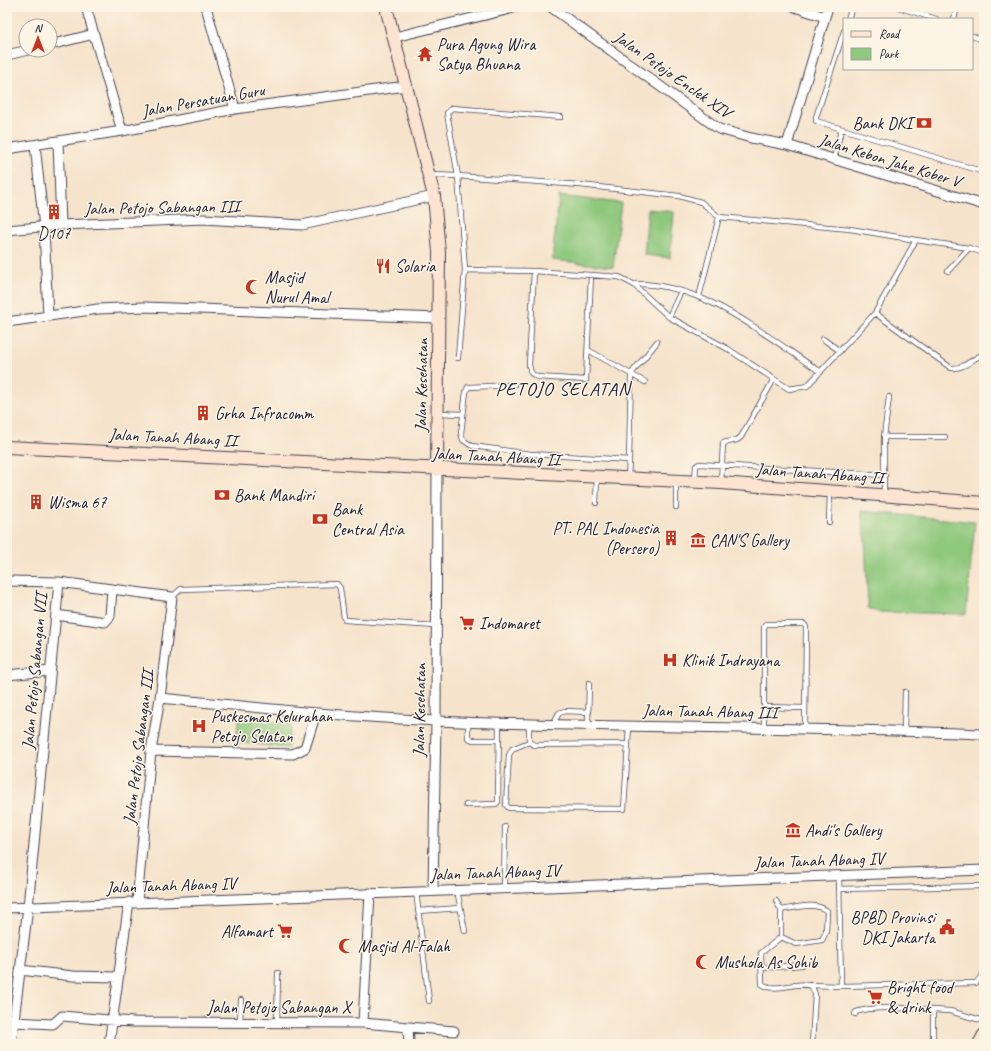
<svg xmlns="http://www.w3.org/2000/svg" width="991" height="1051" font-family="Caveat,sans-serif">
  <rect width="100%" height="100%" fill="#fcf5e5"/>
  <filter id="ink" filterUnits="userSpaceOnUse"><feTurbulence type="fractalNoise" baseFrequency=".025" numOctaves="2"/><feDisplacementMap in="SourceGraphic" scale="8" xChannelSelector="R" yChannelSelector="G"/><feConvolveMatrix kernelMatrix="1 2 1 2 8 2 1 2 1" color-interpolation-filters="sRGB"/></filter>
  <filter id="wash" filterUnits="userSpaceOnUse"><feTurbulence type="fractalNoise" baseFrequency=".012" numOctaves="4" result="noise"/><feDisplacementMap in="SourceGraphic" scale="16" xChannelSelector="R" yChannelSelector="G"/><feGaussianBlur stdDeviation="0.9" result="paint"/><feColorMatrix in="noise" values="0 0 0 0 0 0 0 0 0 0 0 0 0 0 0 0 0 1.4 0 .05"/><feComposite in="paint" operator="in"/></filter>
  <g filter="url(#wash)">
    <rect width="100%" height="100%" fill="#f6e3cb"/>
    <path fill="#8ec87c" stroke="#58755c" d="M559 196 621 203 613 267 552 260Z
      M648 209 674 212 670 258 644 255Z
      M861 511 975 522 966 614 878 612 868 608 865 538Z
      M239 717 291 724 288 748 236 742Z"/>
  </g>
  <g filter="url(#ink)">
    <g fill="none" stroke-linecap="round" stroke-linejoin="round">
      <g stroke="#423f51" stroke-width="6">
        <path id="lane" d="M898 7 936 19
          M848 19 852 7
          M954 19 957 7
          M844 31 816 117V121L984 172
          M972 36 984 40
          M561 117 452 108 447 113 458 176 580 185 679 196 701 202 719 217 850 229 916 240
          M834 159 841 130
          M430 175 458 176 465 270 458 358
          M465 270 534 271 619 277 633 284 669 317 728 349 789 389 807 386 875 313 916 240 969 248 984 253
          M534 271 529 365 531 373 537 377 586 380 591 276
          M948 271 969 248
          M633 284C704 282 765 336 821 372
          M699 297 719 217
          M875 313 951 368C965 369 971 359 984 354
          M669 317 681 291
          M823 339 840 351
          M588 350 645 382
          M514 385 468 387 466 392 461 433 463 440 472 446 531 454 629 460 628 478
          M439 413 463 414
          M884 437H945
          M629 460 631 374 657 342
          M676 481V507
          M695 481 696 466 699 464 885 475
          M721 483 723 443 737 440 741 437 774 379
          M884 494V437L889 397
          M596 503 597 477
          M829 522 830 492
          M172 597 181 589 337 584 340 588 344 618 345 620 436 626
          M764 707 805 708
          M468 722V738L473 740H499
          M529 724V742L534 745 628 744 629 725
          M553 724 559 713 565 711 589 712
          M588 724 589 683
          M764 728V627L766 624H804L806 627 805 729
          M904 731 905 692
          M529 742 512 749 509 755 506 805 509 808 624 809 628 744
          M466 805 496 804 498 802 499 723
          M839 875 841 986
          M504 888 505 827
          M839 889 984 886
          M457 890 465 931
          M416 891 429 1001
          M776 901 781 910V937L761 953 762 984C774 994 801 979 812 987L815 994 812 1044
          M418 911 460 908
          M781 937 796 944 822 940 826 932 827 911C815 901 795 908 781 910
          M761 968 802 965
          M811 985 841 986 976 983 984 973
          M855 1014 856 1012C875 1005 912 1009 933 1010
          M240 1022 241 1000
          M277 1022 278 973
          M933 1044V1010L950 1011 984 1021"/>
      </g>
      <g stroke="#423f51" stroke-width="11">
        <path id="street" d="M86 7 122 131
          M206 7 235 109
          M551 7 719 129 751 138 787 145 984 205
          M795 7 825 17
          M395 37 518 7
          M50 45 94 34
          M7 55 28 50
          M58 141 61 225
          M35 145 44 227 48 316
          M787 145 828 7
          M7 149 122 131 235 109 406 86
          M7 230 61 225 204 219 302 225 434 196
          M7 322 98 309 144 307 439 318
          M7 581 59 582 172 597 160 698 151 751 137 902
          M56 615 105 622 110 616 112 590
          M7 675 50 671
          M160 698C252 707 344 717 437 721 619 729 802 726 984 734
          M151 751 293 754 305 748 316 713
          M433 890 436 721 437 470
          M7 908 984 870
          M20 970 73 976 118 977
          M14 1022 53 1024 62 1016 133 1022 363 1023 454 1031
          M363 1023 370 893
          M408 1027 409 1044
          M11 1044 28 907 59 582
          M109 1044 129 902"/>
      </g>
      <g stroke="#423f51" stroke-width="14">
        <path id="secondary" d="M386 7 434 196 439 252 437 470
          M7 447 721 483 984 503
          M979 1044 984 1035"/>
      </g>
      <use href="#lane" stroke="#fff" stroke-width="4.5"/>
      <use href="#street" stroke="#fff" stroke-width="9"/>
      <use href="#secondary" stroke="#fde4d1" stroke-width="12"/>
    </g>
  </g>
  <defs>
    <g id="temple-bare" transform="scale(1.2)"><path d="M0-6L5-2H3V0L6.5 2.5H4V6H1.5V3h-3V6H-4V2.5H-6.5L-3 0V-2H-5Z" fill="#c8321e" stroke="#fcf5e5" stroke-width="2.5" paint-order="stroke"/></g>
    <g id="bank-bare" transform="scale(1.2)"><path d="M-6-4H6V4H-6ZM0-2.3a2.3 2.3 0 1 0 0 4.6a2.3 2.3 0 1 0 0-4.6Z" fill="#c8321e" stroke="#fcf5e5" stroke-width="2.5" paint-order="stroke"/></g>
    <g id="building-bare" transform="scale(1.2)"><path d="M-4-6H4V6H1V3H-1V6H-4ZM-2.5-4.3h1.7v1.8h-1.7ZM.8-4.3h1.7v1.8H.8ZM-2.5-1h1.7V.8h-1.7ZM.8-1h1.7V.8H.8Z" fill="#c8321e" stroke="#fcf5e5" stroke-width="2.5" paint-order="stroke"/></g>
    <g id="restaurant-bare" transform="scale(1.2)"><path d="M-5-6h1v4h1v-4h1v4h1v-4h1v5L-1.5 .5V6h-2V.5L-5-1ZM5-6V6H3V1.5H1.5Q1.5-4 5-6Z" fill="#c8321e" stroke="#fcf5e5" stroke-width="2.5" paint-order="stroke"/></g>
    <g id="mosque-bare" transform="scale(1.2)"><path d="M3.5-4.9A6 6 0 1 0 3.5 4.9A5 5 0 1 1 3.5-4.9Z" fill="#c8321e" stroke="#fcf5e5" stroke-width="2.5" paint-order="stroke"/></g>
    <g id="museum-bare" transform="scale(1.2)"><path d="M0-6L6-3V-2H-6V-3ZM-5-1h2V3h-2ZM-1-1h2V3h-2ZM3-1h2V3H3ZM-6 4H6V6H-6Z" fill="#c8321e" stroke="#fcf5e5" stroke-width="2.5" paint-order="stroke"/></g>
    <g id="supermarket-bare" transform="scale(1.2)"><path d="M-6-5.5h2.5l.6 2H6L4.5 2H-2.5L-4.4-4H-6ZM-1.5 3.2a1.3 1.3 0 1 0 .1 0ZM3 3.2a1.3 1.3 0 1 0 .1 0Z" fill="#c8321e" stroke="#fcf5e5" stroke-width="2.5" paint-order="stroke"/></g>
    <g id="hospital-bare" transform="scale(1.2)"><path d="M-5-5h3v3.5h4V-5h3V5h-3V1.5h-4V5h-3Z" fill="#c8321e" stroke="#fcf5e5" stroke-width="2.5" paint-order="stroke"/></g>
    <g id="civic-bare" transform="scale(1.2)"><path d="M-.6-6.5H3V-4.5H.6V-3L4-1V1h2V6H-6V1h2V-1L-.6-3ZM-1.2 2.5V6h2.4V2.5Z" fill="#c8321e" stroke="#fcf5e5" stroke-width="2.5" paint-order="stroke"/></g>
  </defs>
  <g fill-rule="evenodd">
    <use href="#temple-bare" x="425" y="54"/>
    <use href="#bank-bare" x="924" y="123"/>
    <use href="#building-bare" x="54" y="212"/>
    <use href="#restaurant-bare" x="383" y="266"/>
    <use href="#mosque-bare" x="253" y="287"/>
    <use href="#building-bare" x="203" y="413"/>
    <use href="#bank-bare" x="222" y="495"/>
    <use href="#building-bare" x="36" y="502"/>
    <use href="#bank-bare" x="320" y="519"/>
    <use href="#building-bare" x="671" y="538"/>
    <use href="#museum-bare" x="698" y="540"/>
    <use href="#supermarket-bare" x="467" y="623"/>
    <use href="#hospital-bare" x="670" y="660"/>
    <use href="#hospital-bare" x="199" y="726"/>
    <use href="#museum-bare" x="793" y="830"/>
    <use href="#civic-bare" x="947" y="927"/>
    <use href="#supermarket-bare" x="285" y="931"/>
    <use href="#mosque-bare" x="346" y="946"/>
    <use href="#mosque-bare" x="703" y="962"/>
    <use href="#supermarket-bare" x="875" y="997"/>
  </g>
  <g text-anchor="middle" stroke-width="3" stroke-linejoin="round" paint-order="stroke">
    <g font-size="17" fill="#22223b" stroke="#fcf5e5" text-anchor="start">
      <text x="437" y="50">Pura Agung Wira<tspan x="437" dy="20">Satya Bhuana</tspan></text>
      <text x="912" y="129" text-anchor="end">Bank DKI</text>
      <text x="54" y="239" text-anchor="middle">D107</text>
      <text x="395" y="272">Solaria</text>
      <text x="265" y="283">Masjid<tspan x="265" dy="20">Nurul Amal</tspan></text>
      <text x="215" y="419">Grha Infracomm</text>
      <text x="234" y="501">Bank Mandiri</text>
      <text x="48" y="508">Wisma 67</text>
      <text x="332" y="515">Bank<tspan x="332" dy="20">Central Asia</tspan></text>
      <text x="659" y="534" text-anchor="end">PT. PAL Indonesia<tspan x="659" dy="20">(Persero)</tspan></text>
      <text x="710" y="546">CAN'S Gallery</text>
      <text x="479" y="629">Indomaret</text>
      <text x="682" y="666">Klinik Indrayana</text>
      <text x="211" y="722">Puskesmas Kelurahan<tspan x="211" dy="20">Petojo Selatan</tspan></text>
      <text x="805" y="836">Andi's Gallery</text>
      <text x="935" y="923" text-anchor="end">BPBD Provinsi<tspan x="935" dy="20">DKI Jakarta</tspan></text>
      <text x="273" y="937" text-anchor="end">Alfamart</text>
      <text x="358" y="952">Masjid Al-Falah</text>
      <text x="715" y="968">Mushola As Sohib</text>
      <text x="887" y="993">Bright food<tspan x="887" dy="20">&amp; drink</tspan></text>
    </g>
    <g font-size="17" fill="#22223b" stroke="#fcf5e5">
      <text transform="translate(673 74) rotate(35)" y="6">Jalan Petojo Enclek XIV</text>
      <text transform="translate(203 100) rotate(-10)" y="6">Jalan Persatuan Guru</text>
      <text transform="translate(890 160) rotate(17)" y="6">Jalan Kebon Jahe Kober V</text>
      <text transform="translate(162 207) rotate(-1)" y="6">Jalan Petojo Sabangan III</text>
      <text transform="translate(421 385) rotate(-89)" y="6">Jalan Kesehatan</text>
      <text transform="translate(173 437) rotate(3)" y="6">Jalan Tanah Abang II</text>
      <text transform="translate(496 456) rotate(3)" y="6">Jalan Tanah Abang II</text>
      <text transform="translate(820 473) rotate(4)" y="6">Jalan Tanah Abang II</text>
      <text transform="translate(34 671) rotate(-85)" y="6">Jalan Petojo Sabangan VII</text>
      <text transform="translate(419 710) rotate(-89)" y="6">Jalan Kesehatan</text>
      <text transform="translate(710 711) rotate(1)" y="6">Jalan Tanah Abang III</text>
      <text transform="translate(138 747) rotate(-83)" y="6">Jalan Petojo Sabangan III</text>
      <text transform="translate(819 860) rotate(-2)" y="6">Jalan Tanah Abang IV</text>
      <text transform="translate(495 872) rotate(-2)" y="6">Jalan Tanah Abang IV</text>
      <text transform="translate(171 885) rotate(-2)" y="6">Jalan Tanah Abang IV</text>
      <text x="279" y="1013">Jalan Petojo Sabangan X</text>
    </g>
    <g font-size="19" letter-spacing="1" fill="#22223b" stroke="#fcf5e5">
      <text x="563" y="395">PETOJO SELATAN</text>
    </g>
  </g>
  <rect width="991" height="1051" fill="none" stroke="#fcf5e5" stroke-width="24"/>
  <rect x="843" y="18" width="130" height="52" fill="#fcf5e5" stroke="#a5a1a1"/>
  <rect x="851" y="31" width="20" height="6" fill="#fde4d1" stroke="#a5a1a1"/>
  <text x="879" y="38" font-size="12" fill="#22223b">Road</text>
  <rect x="851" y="48" width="20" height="12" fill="#8ec87c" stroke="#a5a1a1"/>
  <text x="879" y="58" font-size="12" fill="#22223b">Park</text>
  <g transform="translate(38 38)"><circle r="19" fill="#fcf5e5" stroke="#a5a1a1"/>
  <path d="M0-3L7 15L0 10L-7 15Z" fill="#c8321e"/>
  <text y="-6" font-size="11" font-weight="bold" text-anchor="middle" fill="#22223b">N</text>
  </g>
</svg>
